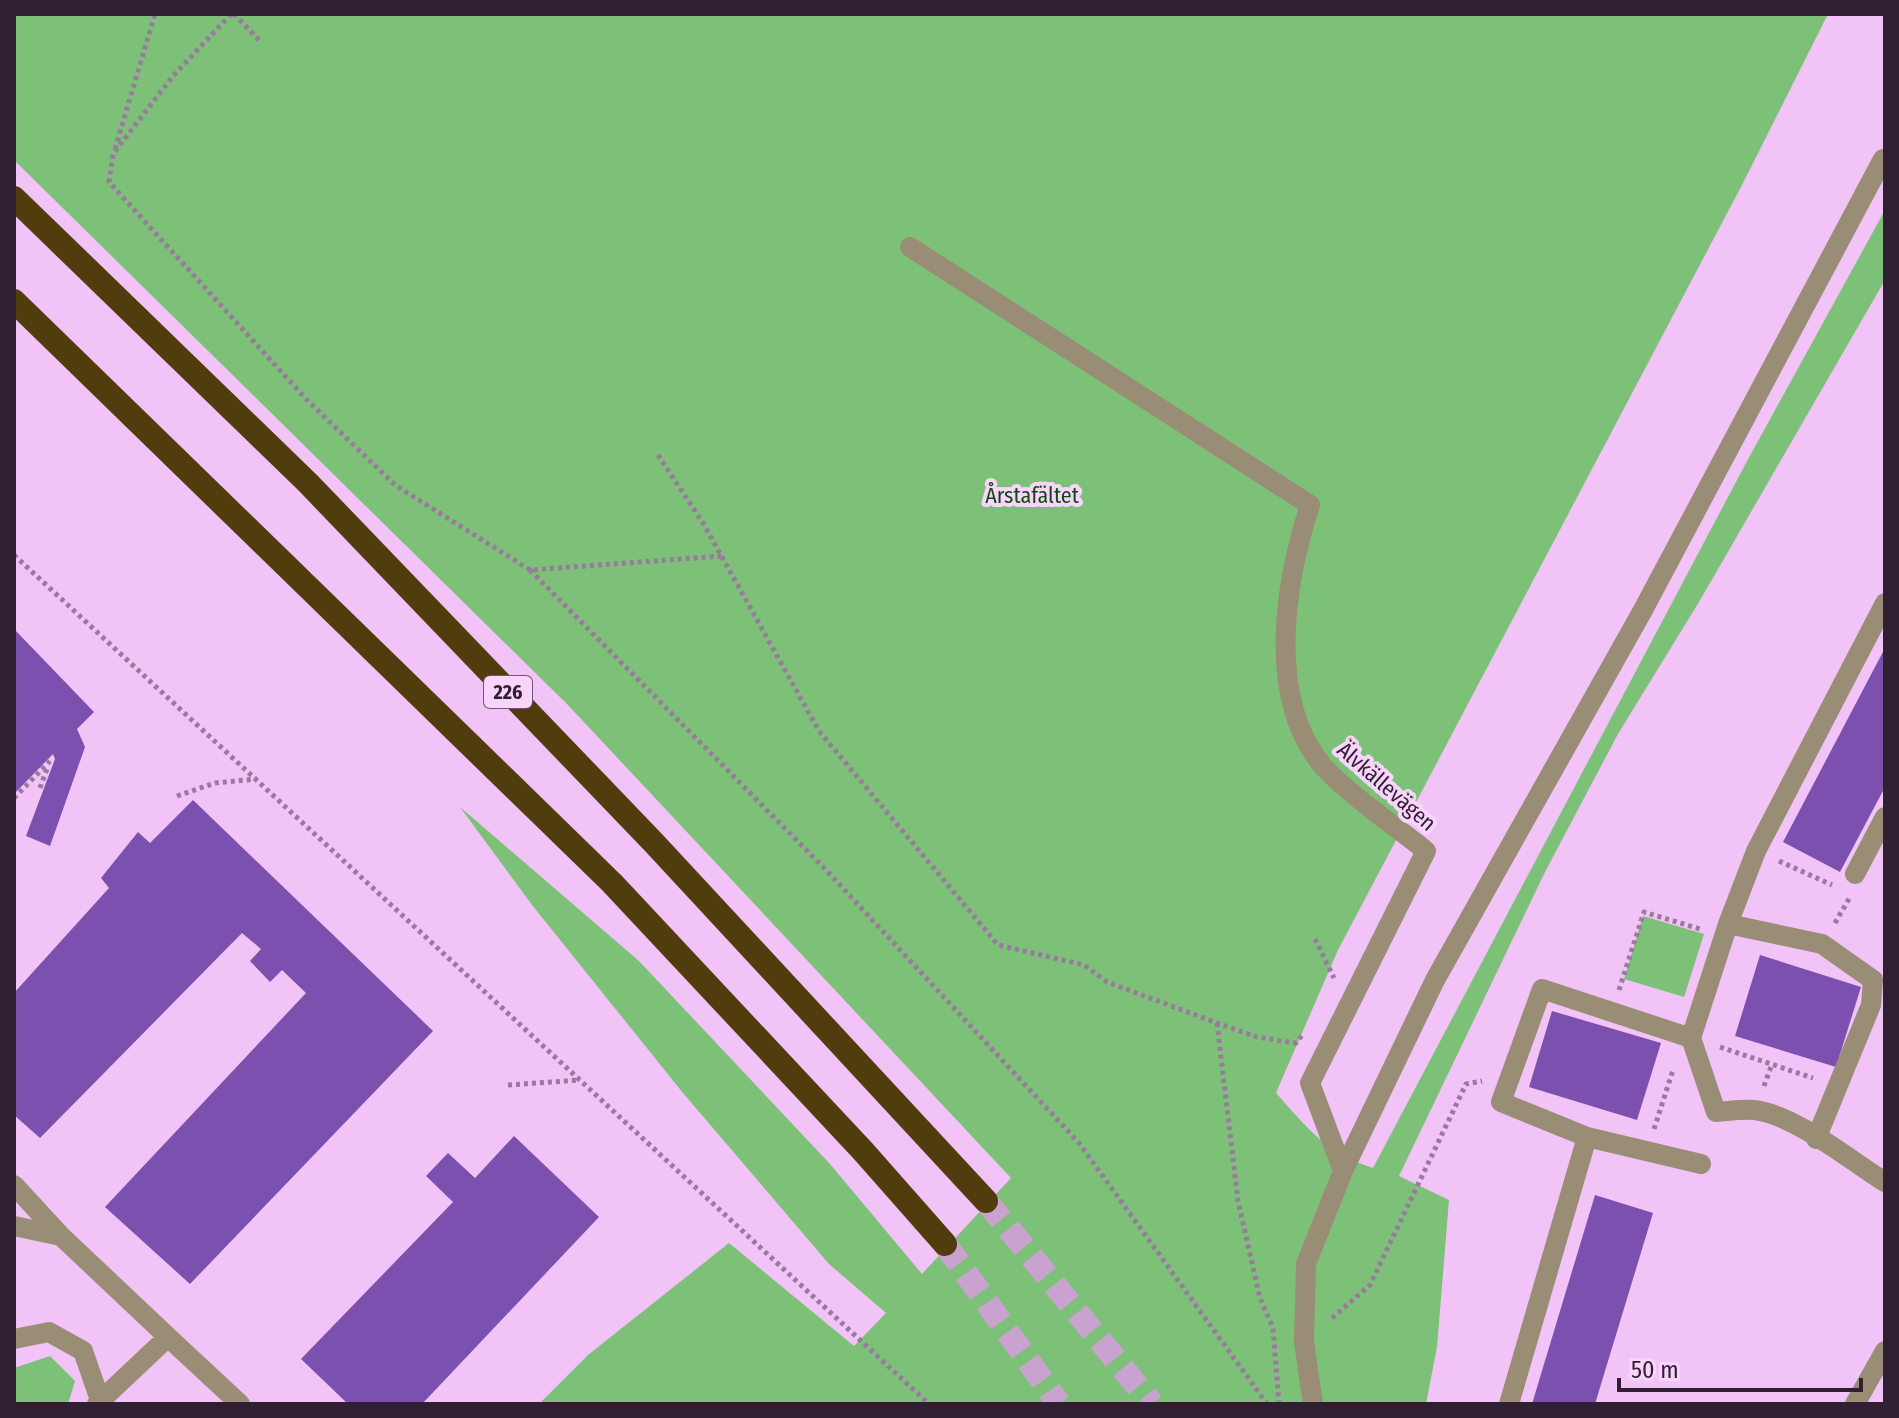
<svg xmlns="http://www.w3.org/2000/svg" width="1899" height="1418" font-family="'Fira Sans Condensed',sans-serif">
  <rect width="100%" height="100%" fill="#f1c3f6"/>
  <path fill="#7dc179" d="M14 14H1828L1742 185 1338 950 1276 1093C1308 1129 1326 1153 1373 1168L1746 463 1885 210V280L1699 602 1618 734 1545 872 1399 1176 1449 1200 1437 1347 1426 1404H539L588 1355 729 1243 854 1346 886 1313 829 1264 683 1093 532 905 460 807 639 961 830 1164 922 1274 1011 1178 567 704 14 160Z
    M1643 916 1704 934 1684 997 1624 979Z
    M50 1356 75 1381 68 1404H14V1368Z"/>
  <path fill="#7b50ae" d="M14 629 94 712 77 729 85 747 50 846 26 836 55 759 53 754 14 794Z
    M1885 648V787L1840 872 1783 842Z
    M193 800 433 1031 190 1284 105 1207 306 993 282 970 270 982 250 961 261 949 242 933 40 1138 14 1115V993L109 888 101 878 138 832 150 843Z
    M1760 955 1861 987 1836 1067 1735 1036Z
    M1552 1011 1661 1043 1637 1120 1529 1087Z
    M514 1136 599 1217 422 1404H348L301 1359 453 1202 426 1176 448 1153 475 1178Z
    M1595 1195 1653 1213 1595 1404H1532Z"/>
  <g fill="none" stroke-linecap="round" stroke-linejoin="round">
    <path stroke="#caa2cf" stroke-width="24" stroke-dasharray="24 12" stroke-linecap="butt" d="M986 1201 1152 1404
      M945 1244 1059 1404"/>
    <path stroke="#9a799e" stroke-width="5" stroke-dasharray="4 4" stroke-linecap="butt" d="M231 14 173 76 113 154 109 182 306 399 395 485 530 570 722 556
      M234 14 260 41
      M115 149 155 14
      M658 455 703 523 819 731 998 945 1084 965 1107 982 1217 1023 1257 1037 1296 1043 1303 1034
      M14 555 929 1404
      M530 570 827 871 1079 1143 1267 1404
      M40 788 48 766
      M177 796 215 783 257 779
      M14 798 50 761
      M1779 861 1832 885
      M1835 923 1850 897
      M1315 939 1334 978
      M1619 990 1644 912 1700 929
      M1217 1023 1238 1201 1260 1298 1273 1328 1279 1404
      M1720 1047 1813 1078
      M508 1085 580 1080
      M1764 1086 1772 1064
      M1654 1129 1673 1070
      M1332 1318 1370 1285 1466 1084 1482 1081"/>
    <path stroke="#9a8d75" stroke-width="20" d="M910 247 1310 505C1285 582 1266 697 1322 765 1344 791 1398 828 1426 851L1310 1083 1343 1171
      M1855 874 1885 817
      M1728 924 1756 851 1885 603
      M1691 1038 1542 989 1501 1102 1587 1137 1701 1164
      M1816 1139 1871 1005 1873 980 1822 944 1728 924 1691 1038 1716 1112C1729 1111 1742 1109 1754 1110 1794 1114 1851 1161 1885 1182
      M14 1185 61 1236 168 1337
      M14 1226 61 1236
      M14 1339 49 1332 83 1351 100 1400
      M97 1404 168 1337 240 1404
      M1313 1404 1304 1342 1306 1264 1343 1171 1435 980 1643 610 1883 159
      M1509 1404 1587 1137
      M1855 1404 1885 1351"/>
    <path stroke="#513c0e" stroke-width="24" d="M14 198 308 483 654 843 986 1201
      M14 301 612 883 863 1151 945 1244"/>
  </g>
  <g text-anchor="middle" stroke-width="8" stroke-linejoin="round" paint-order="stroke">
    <rect fill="#f9d4fd" stroke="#6c556f" stroke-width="2" x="484" y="676" width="48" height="32" rx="6"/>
    <g font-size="20" font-weight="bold" fill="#301f32">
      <text x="508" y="699">226</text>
    </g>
    <g font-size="22" fill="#0f490f" stroke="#f9d4fd">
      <text x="1032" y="503">Årstafältet</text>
    </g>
    <g font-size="22" fill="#301f32" stroke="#f9d4fd">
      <text transform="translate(1387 786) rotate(41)" y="8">Älvkällevägen</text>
    </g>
  </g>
  <rect width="1899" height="1418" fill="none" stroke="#301f32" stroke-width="32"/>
  <path d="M1619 1378v12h242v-12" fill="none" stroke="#301f32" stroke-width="4"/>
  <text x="1631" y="1378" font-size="24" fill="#301f32" stroke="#f9d4fd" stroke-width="6" paint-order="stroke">50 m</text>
</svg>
